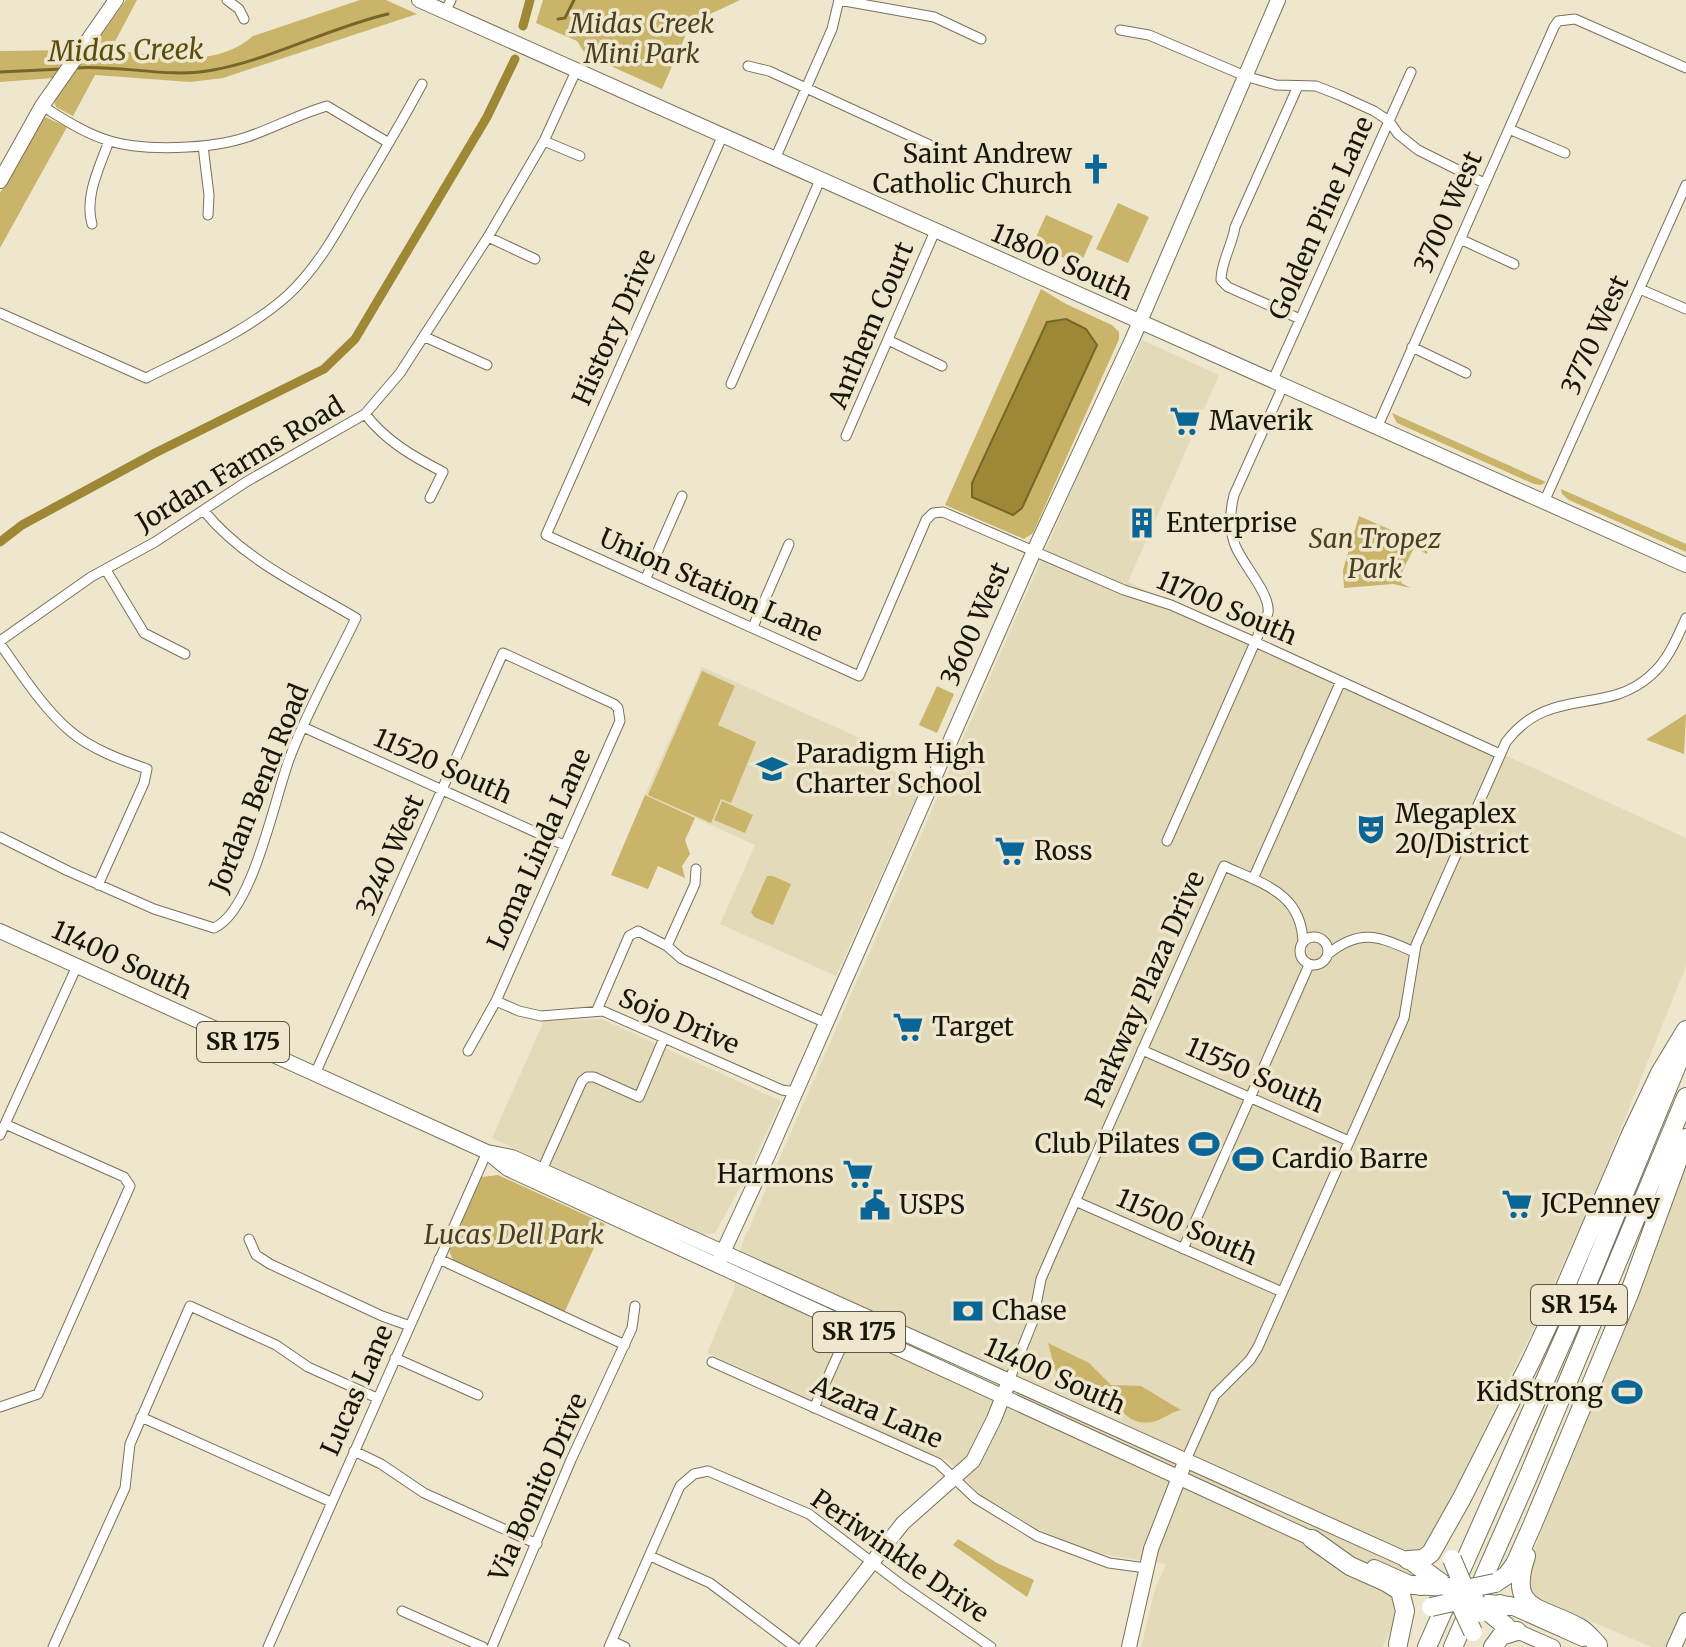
<svg xmlns="http://www.w3.org/2000/svg" width="1686" height="1647" font-family="Merriweather,serif">
  <rect width="100%" height="100%" fill="#eee7cd"/>
  <path fill="#e3dab9" d="M1142 340 1219 375 1128 582 1686 838V966L1598 1185 1538 1320 1428 1545 1383 1647H1141L1155 1589 1166 1564 1100 1554 1059 1540 1016 1519 983 1498 948 1460 921 1450 707 1353 734 1290 742 1244 1105 414 1124 381Z
    M702 667 860 738 853 753 922 784 836 976 720 924 755 845 645 795Z
    M602 1019 781 1101 750 1169 715 1233 701 1235 492 1138 544 1021Z
    M1686 1161V1647H1652L1528 1595 1522 1581Z"/>
  <path fill="#c9b469" d="M126 0H137L111 49C157 56 214 70 253 36L360 0H386L417 14 223 78 190 82 95 75 73 116 56 107 54 101Z
    M543 0H740L691 23 662 89 586 55 577 41 536 23Z
    M72 50 74 52 54 78 0 82V51Z
    M45 117 67 127 0 248V193L39 121Z
    M1118 203 1149 217 1128 263 1096 249Z
    M1046 215 1093 236 1080 265 1033 244Z
    M1041 289 1066 304 1112 325 1119 332V339L1033 533 1024 539 945 505Z
    M1392 413 1546 482 1541 485 1534 484 1397 423Z
    M1561 489 1686 544V552L1569 500 1562 494Z
    M1359 516 1430 547 1427 554 1414 548 1399 578 1402 580 1401 583 1411 588 1393 584 1344 588 1343 570Z
    M702 671 735 686 718 725 756 742 731 803 721 799 711 823 648 795Z
    M937 686 954 694 937 733 919 725Z
    M1686 714 1684 754 1647 740V739Z
    M645 795 695 818 685 840 690 854 682 866 685 878 658 866 648 889 611 875Z
    M722 801 753 815 745 833 714 820Z
    M767 876H773L791 884 773 925 754 917 751 912Z
    M498 1175 605 1224 564 1313 453 1260 449 1250 482 1177Z
    M1048 1343 1089 1363 1111 1385 1141 1386 1181 1410C1171 1412 1165 1418 1156 1421 1130 1428 1121 1410 1108 1394L1083 1396 1065 1388 1057 1376Z
    M958 1539 997 1563 1034 1580 1027 1597 953 1545Z"/>
  <path fill="#9e8836" stroke="#76662a" stroke-width="2" d="M1066 319 1086 329 1097 345 1022 508 1013 515 972 497V483L1047 322Z"/>
  <g fill="none" stroke-linecap="round" stroke-linejoin="round">
    <path stroke="#76662a" stroke-width="3" d="M558 19 565 18 574 0
      M73 68C120 64 167 79 213 70 273 59 328 28 388 14
      M0 72 62 69"/>
    <path stroke="#9e8836" stroke-width="9" d="M523 26 530 0
      M0 542 22 525 155 453 324 369 355 339 487 117 515 59"/>
    <g stroke="#78725a" stroke-width="11">
      <path id="street" d="M227 0 239 9 244 19
        M839 0 934 17 981 39
        M445 12 451 0
        M1120 30 1149 35 1245 76 1276 85 1316 86 1339 95 1374 111 1389 121 1398 134 1418 150 1484 183
        M748 66 769 71 943 151
        M1298 86 1235 227C1232 246 1221 262 1221 280L1228 287 1300 319
        M42 106C62 118 84 133 107 140 142 152 212 149 247 137 274 128 299 114 327 106L389 143
        M1509 129 1565 153
        M722 137 546 535 859 676 926 520 933 513 943 512 1124 590 1171 605 1255 642 1500 754
        M544 141 580 156
        M203 146 209 195 208 215
        M775 159 832 29 839 0
        M92 224C84 197 100 166 109 141
        M488 237 535 259
        M1460 239 1514 264
        M1640 289 1686 309
        M0 313 146 378C194 354 248 331 288 295 318 267 338 230 358 195 380 158 402 122 422 84
        M425 337 487 365
        M888 340 942 366
        M1412 347 1466 373
        M1272 382 1411 72
        M731 384 820 180
        M365 414C386 441 412 456 443 472L430 498
        M1377 428 1554 27 1558 21 1575 19 1686 68
        M846 436 935 231
        M1544 502 1686 185
        M106 570 144 633 185 654
        M646 578 682 496
        M753 627 789 544
        M0 641 91 577 155 542 246 482 365 414 400 373 488 237 544 141 576 71
        M0 644C21 673 42 707 70 731 91 749 121 760 147 769L144 783 98 885
        M303 727 564 845
        M0 837 68 871 154 909 214 928C253 911 275 796 290 757 308 709 334 664 356 618 302 586 244 560 204 511
        M1167 841 1268 613C1271 594 1242 564 1235 545 1229 529 1230 511 1234 495L1283 386
        M1253 879 1341 681
        M1300 951a14 14 0 1 1 28 0a14 14 0 1 1-28 0Z
        M667 946 695 884 696 869
        M1328 954C1360 928 1379 936 1414 952
        M496 1001 519 1011 541 1016 603 1011 782 1090 796 1092
        M597 1010 629 936 638 931 667 946 682 959 826 1023
        M1142 1050 1349 1141
        M315 1074 503 653 614 704 618 708 620 721 496 1001 468 1051
        M0 1135 77 966
        M542 1170 582 1081 587 1077H594L639 1097 664 1038
        M1075 1201 1282 1292
        M249 1239 256 1255 270 1264 382 1316 410 1326
        M1183 1249 1309 965
        M439 1259 625 1345
        M395 1358 478 1395
        M712 1362 938 1463 975 1498 1037 1536 1109 1563 1146 1568
        M1009 1381 1033 1321 1041 1279 1051 1256 1224 866C1263 884 1302 893 1303 943
        M0 1407 38 1394 130 1186 124 1177 5 1124
        M814 1408 850 1328
        M141 1417 331 1502
        M354 1451 381 1464 424 1493 537 1544
        M1185 1462 1215 1395 1250 1360 1258 1347 1404 1018 1416 945 1506 742C1549 685 1605 716 1650 676 1668 661 1677 638 1686 618
        M650 1556 710 1583 795 1647
        M402 1611 483 1647
        M612 1641 625 1647
        M53 1647 125 1488 130 1444 190 1306 276 1345 308 1367 377 1398
        M268 1647 487 1152
        M492 1647 571 1460 632 1328 635 1306
        M609 1647 680 1486 694 1474 708 1471 809 1514 903 1586 991 1647"/>
    </g>
    <g stroke="#78725a" stroke-width="16">
      <path id="secondary" d="M419 0 1686 565
        M0 181 42 106 116 0
        M718 1263 768 1155 1034 551 1132 340 1278 0
        M806 1647 903 1523 973 1461 994 1419 1009 1381
        M1129 1647 1151 1549 1185 1462
        M1674 1647 1686 1620"/>
    </g>
    <g stroke="#78725a" stroke-width="16">
      <path id="primary" d="M0 931 487 1152 512 1157 1416 1564
        M487 1152 508 1169 1319 1542
        M1374 1567 1421 1588
        M1500 1602 1583 1639
        M1510 1628 1553 1647"/>
    </g>
    <g stroke="#78725a" stroke-width="20">
      <path id="highway" d="M1312 1539 1350 1566 1386 1582 1400 1591 1405 1611 1398 1644
        M1526 1556C1507 1613 1542 1606 1580 1628 1587 1632 1592 1639 1598 1645
        M1408 1560 1423 1559 1431 1553 1462 1498 1532 1359 1560 1299 1631 1134 1660 1073 1686 1030
        M1414 1563 1447 1587
        M1495 1583 1507 1575 1515 1564 1532 1526 1629 1294 1686 1138
        M1413 1585 1447 1587
        M1477 1603 1506 1626
        M1477 1603 1510 1606
        M1427 1647 1578 1306 1686 1043
        M1453 1647 1528 1477 1686 1097
        M1493 1647 1501 1636 1517 1631"/>
    </g>
    <use href="#street" stroke="#fff" stroke-width="9"/>
    <use href="#secondary" stroke="#fff" stroke-width="14"/>
    <use href="#primary" stroke="#fff" stroke-width="14"/>
    <use href="#highway" stroke="#fff" stroke-width="18"/>
    <g stroke="#78725a" stroke-width="16" stroke-linecap="butt">
      <path id="primary-bridge" d="M1461 1606 1481 1615"/>
    </g>
    <g stroke="#78725a" stroke-width="20" stroke-linecap="butt">
      <path id="highway-bridge" d="M1452 1559 1463 1585
        M1447 1587 1465 1588 1477 1603
        M1471 1588 1495 1583
        M1461 1606 1473 1632
        M1431 1607 1453 1602"/>
    </g>
    <use href="#primary-bridge" stroke="#fff" stroke-width="14"/>
    <use href="#highway-bridge" stroke="#fff" stroke-width="18"/>
  </g>
  <defs>
    <g id="church-bare" transform="scale(2.4)"><path d="M-1.2-6h2.4v3.5h3.3v2.4h-3.3V6h-2.4V-.1h-3.3v-2.4h3.3Z" fill="#0a6696" stroke="#eee7cd" stroke-width="2.5" paint-order="stroke"/></g>
    <g id="supermarket-bare" transform="scale(2.4)"><path d="M-6-5.5h2.5l.6 2H6L4.5 2H-2.5L-4.4-4H-6ZM-1.5 3.2a1.3 1.3 0 1 0 .1 0ZM3 3.2a1.3 1.3 0 1 0 .1 0Z" fill="#0a6696" stroke="#eee7cd" stroke-width="2.5" paint-order="stroke"/></g>
    <g id="building-bare" transform="scale(2.4)"><path d="M-4-6H4V6H1V3H-1V6H-4ZM-2.5-4.3h1.7v1.8h-1.7ZM.8-4.3h1.7v1.8H.8ZM-2.5-1h1.7V.8h-1.7ZM.8-1h1.7V.8H.8Z" fill="#0a6696" stroke="#eee7cd" stroke-width="2.5" paint-order="stroke"/></g>
    <g id="school-bare" transform="scale(2.4)"><path d="M0-5L7-2L0 1L-7-2ZM-4 1L0 2.5L4 1V4Q0 6-4 4Z" fill="#0a6696" stroke="#eee7cd" stroke-width="2.5" paint-order="stroke"/></g>
    <g id="theatre-bare" transform="scale(2.4)"><path d="M-5-5.5Q0-4 5-5.5V0Q5 5 0 6Q-5 5-5 0ZM-3.3-2.5H-1v1.5H-3.3ZM1-2.5H3.3v1.5H1ZM-2.8 1Q0 5.5 2.8 1Z" fill="#0a6696" stroke="#eee7cd" stroke-width="2.5" paint-order="stroke"/></g>
    <g id="stadium-bare" transform="scale(2.4)"><path d="M0-5a6.5 5 0 1 0 0 10a6.5 5 0 1 0 0-10ZM-3.5-1.8h7v3.6h-7Z" fill="#0a6696" stroke="#eee7cd" stroke-width="2.5" paint-order="stroke"/></g>
    <g id="civic-bare" transform="scale(2.4)"><path d="M-.6-6.5H3V-4.5H.6V-3L4-1V1h2V6H-6V1h2V-1L-.6-3ZM-1.2 2.5V6h2.4V2.5Z" fill="#0a6696" stroke="#eee7cd" stroke-width="2.5" paint-order="stroke"/></g>
    <g id="bank-bare" transform="scale(2.4)"><path d="M-6-4H6V4H-6ZM0-2.3a2.3 2.3 0 1 0 0 4.6a2.3 2.3 0 1 0 0-4.6Z" fill="#0a6696" stroke="#eee7cd" stroke-width="2.5" paint-order="stroke"/></g>
  </defs>
  <g fill-rule="evenodd">
    <use href="#church-bare" x="1096" y="169"/>
    <use href="#supermarket-bare" x="1185" y="421"/>
    <use href="#building-bare" x="1142" y="523"/>
    <use href="#school-bare" x="772" y="769"/>
    <use href="#theatre-bare" x="1371" y="829"/>
    <use href="#supermarket-bare" x="1010" y="851"/>
    <use href="#supermarket-bare" x="908" y="1027"/>
    <use href="#stadium-bare" x="1204" y="1144"/>
    <use href="#stadium-bare" x="1248" y="1159"/>
    <use href="#supermarket-bare" x="858" y="1174"/>
    <use href="#supermarket-bare" x="1517" y="1204"/>
    <use href="#civic-bare" x="875" y="1205"/>
    <use href="#bank-bare" x="968" y="1311"/>
    <use href="#stadium-bare" x="1627" y="1392"/>
  </g>
  <g text-anchor="middle" stroke-width="7" stroke-linejoin="round" paint-order="stroke">
    <g fill="#eee7cd" stroke="#595547" stroke-width="2">
      <rect x="197" y="1022" width="92" height="40" rx="6"/>
      <rect x="1531" y="1285" width="96" height="40" rx="6"/>
      <rect x="813" y="1312" width="92" height="40" rx="6"/>
    </g>
    <g font-size="24" font-weight="bold" fill="#19160d">
      <text x="243" y="1050">SR 175</text>
      <text x="1579" y="1313">SR 154</text>
      <text x="859" y="1340">SR 175</text>
    </g>
    <g font-size="26" font-style="italic" fill="#4a401d" stroke="#eee7cd">
      <text x="642" y="33">Midas Creek<tspan x="642" dy="30">Mini Park</tspan></text>
      <text x="1375" y="548">San Tropez<tspan x="1375" dy="30">Park</tspan></text>
      <text x="514" y="1244">Lucas Dell Park</text>
    </g>
    <g font-size="26" fill="#19160d" stroke="#eee7cd" text-anchor="start">
      <text x="1072" y="163" text-anchor="end">Saint Andrew<tspan x="1072" dy="30">Catholic Church</tspan></text>
      <text x="1209" y="430">Maverik</text>
      <text x="1166" y="532">Enterprise</text>
      <text x="796" y="763">Paradigm High<tspan x="796" dy="30">Charter School</tspan></text>
      <text x="1395" y="823">Megaplex<tspan x="1395" dy="30">20/District</tspan></text>
      <text x="1034" y="860">Ross</text>
      <text x="932" y="1036">Target</text>
      <text x="1180" y="1153" text-anchor="end">Club Pilates</text>
      <text x="1272" y="1168">Cardio Barre</text>
      <text x="834" y="1183" text-anchor="end">Harmons</text>
      <text x="1541" y="1213">JCPenney</text>
      <text x="899" y="1214">USPS</text>
      <text x="992" y="1320">Chase</text>
      <text x="1603" y="1401" text-anchor="end">KidStrong</text>
    </g>
    <g font-size="26" fill="#19160d" stroke="#eee7cd">
      <text transform="translate(1448 212) rotate(-66)" y="9">3700 West</text>
      <text transform="translate(1321 218) rotate(-66)" y="9">Golden Pine Lane</text>
      <text transform="translate(1062 262) rotate(24)" y="9">11800 South</text>
      <text transform="translate(871 325) rotate(-67)" y="9">Anthem Court</text>
      <text transform="translate(614 327) rotate(-66)" y="9">History Drive</text>
      <text transform="translate(1595 335) rotate(-66)" y="9">3770 West</text>
      <text transform="translate(240 464) rotate(-31)" y="9">Jordan Farms Road</text>
      <text transform="translate(711 585) rotate(24)" y="9">Union Station Lane</text>
      <text transform="translate(1227 608) rotate(23)" y="9">11700 South</text>
      <text transform="translate(975 624) rotate(-66)" y="9">3600 West</text>
      <text transform="translate(443 766) rotate(24)" y="9">11520 South</text>
      <text transform="translate(259 788) rotate(-68)" y="9">Jordan Bend Road</text>
      <text transform="translate(539 849) rotate(-66)" y="9">Loma Linda Lane</text>
      <text transform="translate(390 855) rotate(-66)" y="9">3240 West</text>
      <text transform="translate(122 960) rotate(25)" y="9">11400 South</text>
      <text transform="translate(1145 989) rotate(-66)" y="9">Parkway Plaza Drive</text>
      <text transform="translate(679 1021) rotate(23)" y="9">Sojo Drive</text>
      <text transform="translate(1255 1075) rotate(24)" y="9">11550 South</text>
      <text transform="translate(1187 1227) rotate(24)" y="9">11500 South</text>
      <text transform="translate(1055 1376) rotate(24)" y="9">11400 South</text>
      <text transform="translate(357 1390) rotate(-66)" y="9">Lucas Lane</text>
      <text transform="translate(877 1412) rotate(24)" y="9">Azara Lane</text>
      <text transform="translate(538 1487) rotate(-66)" y="9">Via Bonito Drive</text>
      <text transform="translate(900 1556) rotate(35)" y="9">Periwinkle Drive</text>
    </g>
    <g font-size="28" font-style="italic" fill="#5c4d0d" stroke="#eee7cd">
      <text transform="translate(126 50) rotate(-1)" y="10">Midas Creek</text>
    </g>
  </g>
</svg>
